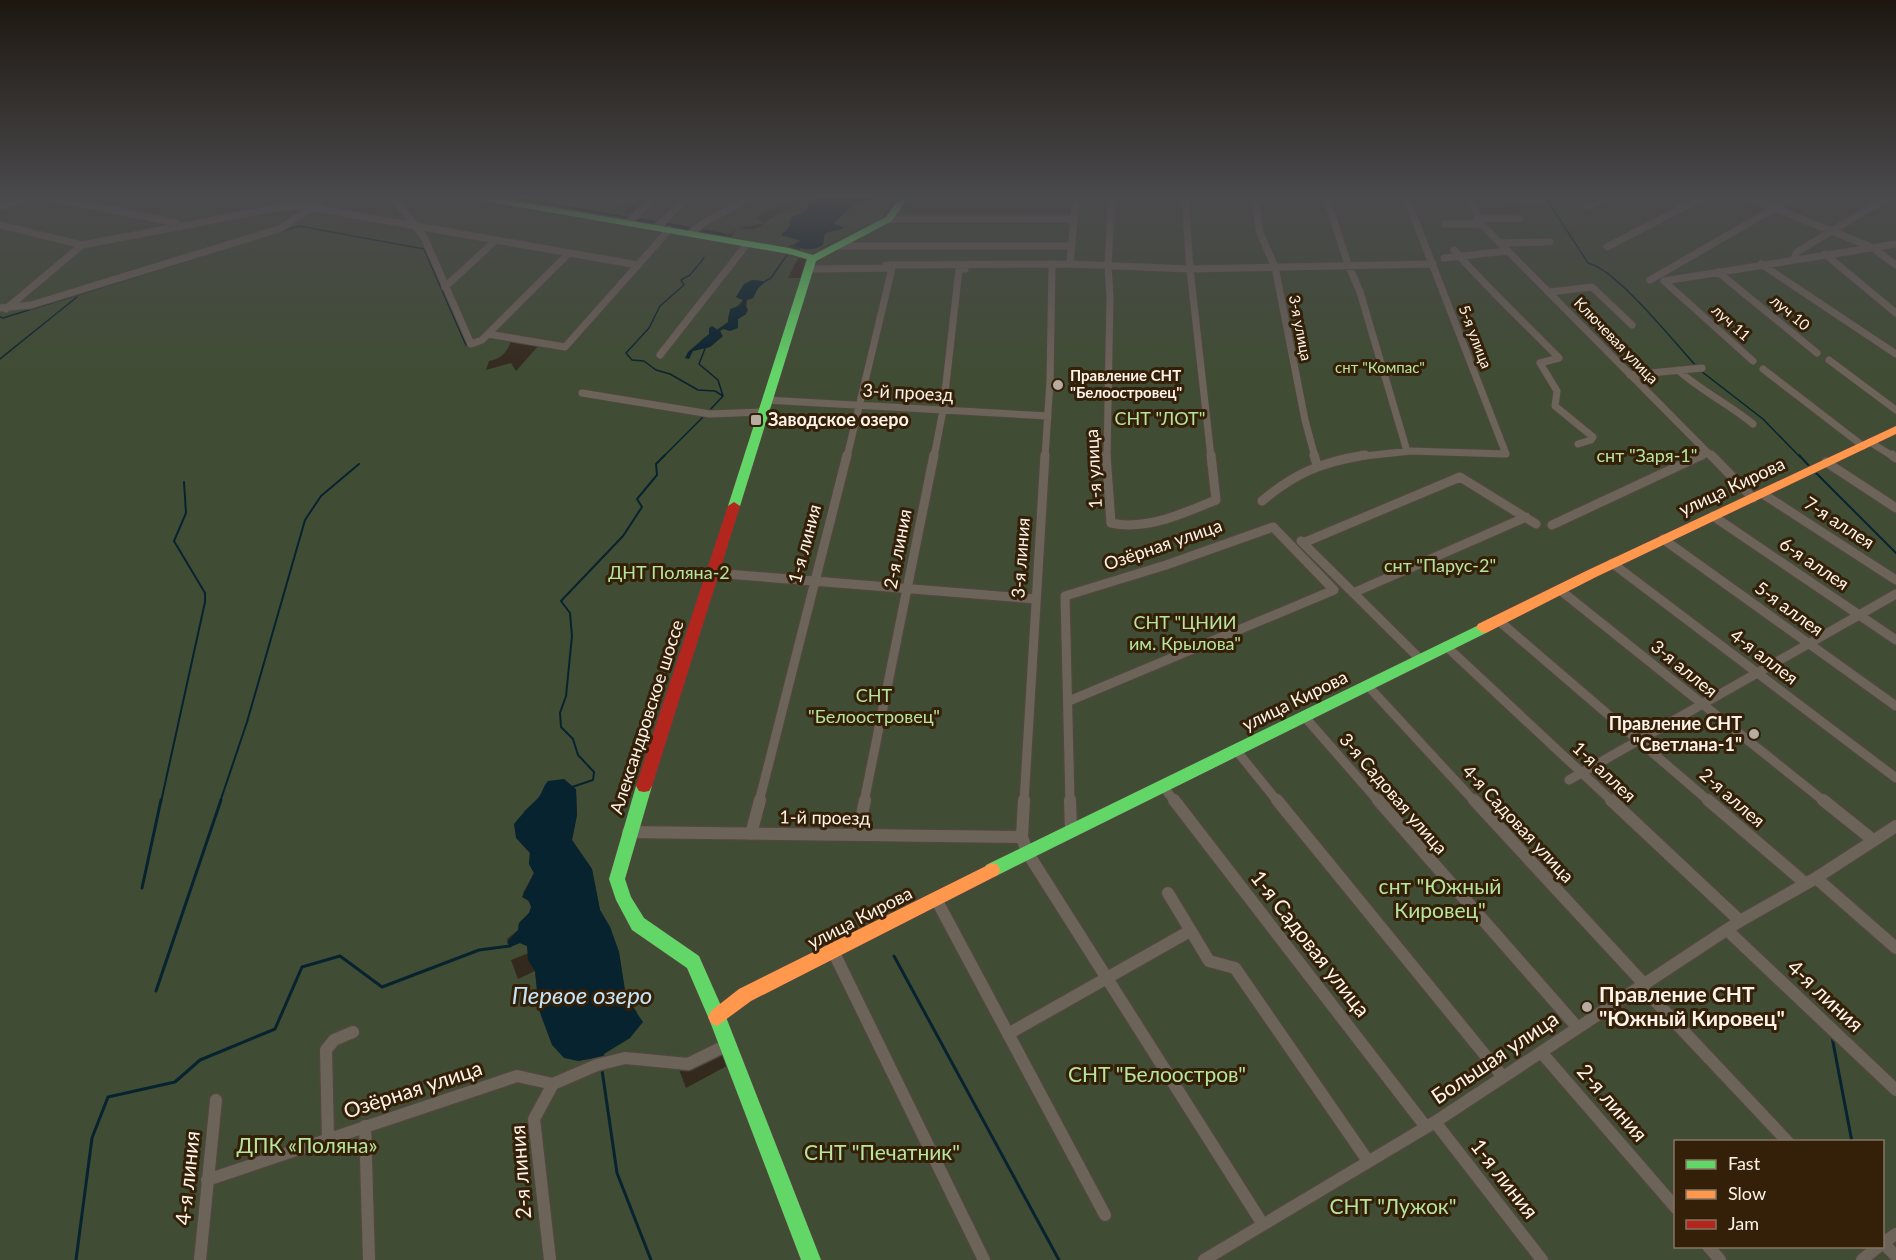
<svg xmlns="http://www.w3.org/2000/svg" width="1896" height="1260" font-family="Lato,sans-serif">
  <rect width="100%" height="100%" fill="#34291d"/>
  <path fill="#404d34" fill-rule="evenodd" d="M0 197H640L624 212 635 215 628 222 799 256 788 278H807L813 259 799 251 801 248 809 250 825 233 843 227 833 224 855 203 878 198 876 197H895L882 218 820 249V252L890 219 904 197H1896V1260H0ZM752 280 762 281 764 283 758 288 753 298 747 300 746 314 720 331 722 337 710 347 693 351 701 340 728 322V316L743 300 736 297ZM511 339 540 344 516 371 511 363 486 370 489 361C500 360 510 350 511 339ZM548 781 576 789 577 815 572 840 592 869 600 910 610 927 619 952 626 997 637 1012 630 1038 594 1058 578 1061 539 1010 535 971 518 979 511 960 529 953 527 946 520 943 510 947 507 939 518 930 519 923 529 913 532 907 523 893 534 873 529 864 530 853 521 843 524 811 541 797ZM727 1044 734 1062 686 1088 677 1064ZM1676 1142H1882V1246H1676Z
    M657 197H791L756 218 766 223 739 228C761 233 763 222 778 214 784 211 791 210 796 207 807 201 810 197 822 197L810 201C809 213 799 214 791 218V224L782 235 802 241 786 247 731 238 736 228 730 234 636 217Z"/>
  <path fill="#082330" d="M822 197 879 198 855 203 833 224 845 228 825 233 823 245C813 251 807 249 796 247L795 243 801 241 781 235 791 225 788 222 792 221 791 218C799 214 810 213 809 201Z
    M752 280 762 281 764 283 758 288 753 298 747 300 745 305 748 310 746 314 738 319V328L730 331 723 329 720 331 723 336 710 347 693 351 689 359 685 358 688 352 709 334V328L712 326 718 330 728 322 730 309 741 305 743 300 736 297 744 284Z
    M564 779 576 789 577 815 572 840 592 869 600 910 610 927 619 952 626 997 643 1022 630 1038 604 1054 606 1062 596 1065 594 1058 578 1061 564 1058 552 1045 539 1010 535 971 528 960 527 946 520 943 510 947 507 942 518 930 519 923 529 913 531 907 529 901 522 897 534 873 529 864 530 853 516 838 514 824C522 814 530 806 538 798 542 794 543 786 548 781Z"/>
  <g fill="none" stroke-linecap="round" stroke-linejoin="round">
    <path stroke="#082330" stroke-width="1.5" d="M509 197 630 218
      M1545 197 1588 263C1616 269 1675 343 1697 367
      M1890 198 1896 200
      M636 219 656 223
      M666 224 691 228
      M699 230 724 234 722 236
      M704 258 690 275 681 280 684 285 660 306 649 328 626 353 632 360 644 361 656 370 670 374 698 390 715 391 723 396
      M762 283 771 278 789 252
      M0 317 3 318 299 226 424 249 466 345
      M706 346 699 364 718 380 723 396 709 411
      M0 359 77 297
      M1701 371 1763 419 1800 457
      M663 457 705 415"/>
    <path stroke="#082330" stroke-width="2" d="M1799 455 1811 468
      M1815 472 1896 553
      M572 787 593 780 594 772 578 755 573 739 561 727 560 713 566 696 572 636 570 613 561 601 623 536 642 507 637 499 657 475 656 464 665 455
      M161 802 205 602V593L174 541 186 513 184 482
      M220 802 247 722 305 520 321 496 359 464"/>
    <path stroke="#082330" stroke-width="3" d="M142 888 161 800
      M894 956 1059 1260
      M156 991 221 800
      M1832 1037 1852 1142
      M602 1070 617 1173 651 1260
      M76 1260 92 1138 108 1097 175 1082 200 1060 275 1029 302 967 340 956 382 987 479 950 510 946"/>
    <g stroke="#50473e" stroke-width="9">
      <path id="street-far2" d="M49 197 176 223 180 227
        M393 197 424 237 471 344 482 340 568 254
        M904 197H939
        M1185 197 1190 269 1211 457
        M1255 197 1260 233 1275 267 1305 420 1315 457
        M1326 197 1348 264 1360 292 1407 451
        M1470 197 1481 224 1712 457
        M1489 197 1542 200
        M1747 197 1869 246
        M620 201 625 197
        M1587 206 1606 197
        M0 207 24 197
        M1477 218 1520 219
        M889 219H1074
        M629 222 655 197
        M1444 224H1481
        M0 225 82 245 282 207 303 206 638 265
        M657 227 688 197
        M691 233 702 224 750 197
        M1500 243 1550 242
        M837 246H1071
        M1607 247 1703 197
        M1454 250C1487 288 1524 322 1559 358L1540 363 1557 391 1555 406 1593 437 1591 440 1578 444
        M1877 251 1896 265
        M1825 254 1896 313
        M1444 258 1507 251
        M1794 259 1797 252 1888 197
        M1070 264 1076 197
        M1761 264 1896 354
        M886 265 1070 264 1190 269 1433 264
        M810 269 892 268 847 457
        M1718 272 1817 353
        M1650 280 1794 197
        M1664 281 1896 244
        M1664 281 1753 361
        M445 287 495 241
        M1550 292 1592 287 1632 325
        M0 308 31 305 279 229 322 201V197H317
        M6 309 82 245
        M488 334 565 347 669 230
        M660 355 747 244
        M1829 360 1896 410
        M1763 369 1863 446
        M1678 370C1701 391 1729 404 1753 424
        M1630 375 1702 368
        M582 393 710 414 762 412
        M766 400 1048 416
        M1870 442 1894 457
        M934 457 943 410 959 269H965
        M1045 457 1050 381 1052 264
        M1107 457 1110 296 1108 266 1112 197
        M1355 457 1411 451 1506 454 1407 199
        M1699 457 1707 453"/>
    </g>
    <g stroke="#50473e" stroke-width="12">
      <path id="street-far1" d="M1106 455 1111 523C1146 531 1184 513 1216 500L1211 455
        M1314 455 1317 465
        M1711 455 1753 498
        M1892 455 1896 458
        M1826 462 1896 508
        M1763 494 1896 580
        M1262 501C1295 473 1322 462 1365 455
        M1713 516 1896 640
        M1552 525 1702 455
        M1663 539 1896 706
        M1301 541 1421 660
        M1303 543 1460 477 1536 524
        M1612 563 1896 778
        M714 573 1036 599
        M1560 590 1825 802
        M1353 593 1526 517
        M1499 621 1710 802
        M1446 646 1613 802
        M1368 686 1475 802
        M1069 701 1334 590 1273 527 1166 565 1065 596 1070 802
        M1304 716 1379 802
        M1236 750 1278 802
        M1569 780 1896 594
        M1162 785 1175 802
        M759 802 847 455
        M864 802 934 455
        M1024 802 1045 455"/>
    </g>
    <g stroke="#50473e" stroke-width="15">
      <path id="street" d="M1024 800 1022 837 1027 852 1262 1223
        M1070 800 1071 831
        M1174 800 1426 1127
        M1277 800 1503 1077
        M1378 800 1577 1027
        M1474 800 1644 984
        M1611 800 1740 921
        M1708 800 1805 883
        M1823 800 1873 840
        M628 832 1022 837
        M751 834 760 800
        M858 834 865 800
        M1816 878 1896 948
        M1168 893 1209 961 1235 968 1368 1161
        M936 899 1105 1215
        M1727 930 1896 1090
        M833 951 984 1260
        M1641 986 1788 1142
        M1008 1034 1190 931
        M1541 1052 1676 1208
        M1435 1122 1542 1260
        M365 1126 369 1260
        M328 1139 326 1050 334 1040 353 1032
        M207 1180 517 1076 553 1084 597 1065 625 1058 688 1064 727 1045
        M1882 1242 1896 1256
        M1882 1244 1896 1234
        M1708 1246 1720 1260
        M200 1260 216 1100
        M550 1260 534 1119 553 1084
        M1204 1260 1435 1122 1740 921 1816 878 1896 826
        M1862 1260 1879 1246"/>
    </g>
    <g stroke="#50473e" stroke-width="2">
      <path id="fast" d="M476 197H492L789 248 813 255 886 217 900 197H908L892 221 816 261 740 506 734 510 728 506 807 259 789 254 480 200Z
        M1483 623 1490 628 1488 632 998 875 992 877 986 875 984 870 986 865Z
        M644 780 649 781 652 786 625 879 631 897 644 918 699 956 726 1017 821 1260H801L709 1019 687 968 632 930 616 900 609 879 636 786 639 781Z"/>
    </g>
    <g stroke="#50473e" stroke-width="2">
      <path id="slow" d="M1896 426V434L1596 577 1488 632 1483 633 1476 628 1478 624 1586 571Z
        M992 863 998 865 1000 870 998 875 751 1001 717 1026 711 1023 708 1017 711 1011 739 989Z"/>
    </g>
    <g stroke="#50473e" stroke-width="2">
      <path id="jam" d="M734 502 740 506 652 786 649 791 644 792 639 791 636 786 728 506Z"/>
    </g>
    <use href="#street-far2" stroke="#6c6359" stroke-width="7"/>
    <use href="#street-far1" stroke="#6c6359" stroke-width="9"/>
    <use href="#street" stroke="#6c6359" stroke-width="12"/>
    <use href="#fast" fill="#63d668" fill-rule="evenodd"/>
    <use href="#slow" fill="#ff974d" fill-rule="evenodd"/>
    <use href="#jam" fill="#b3261e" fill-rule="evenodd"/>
  </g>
  <linearGradient id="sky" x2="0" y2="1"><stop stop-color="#1d1710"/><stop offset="0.53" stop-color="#4a494c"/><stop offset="1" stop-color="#4a494c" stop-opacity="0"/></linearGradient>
  <rect width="1896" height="373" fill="url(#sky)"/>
  <g fill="#b7aca1" stroke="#342008" stroke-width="2">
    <circle cx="1058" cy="385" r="6"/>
    <rect x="750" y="414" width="12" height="12" rx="3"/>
    <circle cx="1754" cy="734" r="6"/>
    <circle cx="1587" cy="1007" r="6"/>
  </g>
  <g text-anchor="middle" stroke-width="6" stroke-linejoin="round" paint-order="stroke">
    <g font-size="15" fill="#fef3e8" stroke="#342008">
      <text transform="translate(1790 313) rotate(40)" y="5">луч 10</text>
      <text transform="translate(1731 323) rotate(42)" y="5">луч 11</text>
      <text transform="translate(1300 328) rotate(79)" y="5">3-я улица</text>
      <text transform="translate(1475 337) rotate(69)" y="5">5-я улица</text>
      <text transform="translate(1616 341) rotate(46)" y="5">Ключевая улица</text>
    </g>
    <g font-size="15" fill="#b7e59d" stroke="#342008">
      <text x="1380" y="373">снт "Компас"</text>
    </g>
    <g font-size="15" font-weight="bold" fill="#fef3e8" stroke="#342008" text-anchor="start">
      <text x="1070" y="381">Правление СНТ<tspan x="1070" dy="17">"Белоостровец"</tspan></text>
    </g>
    <g font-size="18" fill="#fef3e8" stroke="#342008">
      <text transform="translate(908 393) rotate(3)" y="6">3-й проезд</text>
      <text transform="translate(1094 469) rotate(-93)" y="6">1-я улица</text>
      <text transform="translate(1732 487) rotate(-25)" y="6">улица Кирова</text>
      <text transform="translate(1839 523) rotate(33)" y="6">7-я аллея</text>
      <text transform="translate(805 544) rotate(-75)" y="6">1-я линия</text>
      <text transform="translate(1163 545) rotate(-19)" y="6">Озёрная улица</text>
      <text transform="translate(898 549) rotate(-79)" y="6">2-я линия</text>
      <text transform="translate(1021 558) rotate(-86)" y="6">3-я линия</text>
      <text transform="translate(1814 564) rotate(34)" y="6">6-я аллея</text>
      <text transform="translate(1789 609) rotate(36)" y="6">5-я аллея</text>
      <text transform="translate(1764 657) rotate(37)" y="6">4-я аллея</text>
      <text transform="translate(1684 669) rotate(39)" y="6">3-я аллея</text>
      <text transform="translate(1295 701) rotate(-26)" y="6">улица Кирова</text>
      <text transform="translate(647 717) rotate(-72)" y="6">Александровское шоссе</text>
      <text transform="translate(1604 772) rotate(43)" y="6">1-я аллея</text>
      <text transform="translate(1393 794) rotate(49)" y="6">3-я Садовая улица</text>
      <text transform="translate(1732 798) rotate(41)" y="6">2-я аллея</text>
      <text transform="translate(825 818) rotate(1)" y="6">1-й проезд</text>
      <text transform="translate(1518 824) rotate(47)" y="6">4-я Садовая улица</text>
      <text transform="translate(860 918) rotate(-27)" y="6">улица Кирова</text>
    </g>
    <g font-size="18" fill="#b7e59d" stroke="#342008">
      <text x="1160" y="425">СНТ "ЛОТ"</text>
      <text x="1647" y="462">снт "Заря-1"</text>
      <text x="1440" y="572">снт "Парус-2"</text>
      <text x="669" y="579">ДНТ Поляна-2</text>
      <text x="1185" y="629">СНТ "ЦНИИ<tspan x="1185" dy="21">им. Крылова"</tspan></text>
      <text x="874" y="702">СНТ<tspan x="874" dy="21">"Белоостровец"</tspan></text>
    </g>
    <g font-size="18" font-weight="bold" fill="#fef3e8" stroke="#342008" text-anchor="start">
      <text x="768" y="426">Заводское озеро</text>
      <text x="1742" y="730" text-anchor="end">Правление СНТ<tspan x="1742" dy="21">"Светлана-1"</tspan></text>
    </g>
    <g font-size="21" fill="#b7e59d" stroke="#342008">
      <text x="1440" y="894">снт "Южный<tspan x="1440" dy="24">Кировец"</tspan></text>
      <text x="1157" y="1082">СНТ "Белоостров"</text>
      <text x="307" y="1153">ДПК «Поляна»</text>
      <text x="882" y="1160">СНТ "Печатник"</text>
      <text x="1393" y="1214">СНТ "Лужок"</text>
    </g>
    <g font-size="21" fill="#fef3e8" stroke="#342008">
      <text transform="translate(1310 944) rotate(52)" y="7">1-я Садовая улица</text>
      <text transform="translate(1825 996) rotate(43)" y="7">4-я линия</text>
      <text transform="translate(1495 1058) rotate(-34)" y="7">Большая улица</text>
      <text transform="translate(413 1090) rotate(-18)" y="7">Озёрная улица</text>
      <text transform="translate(1612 1103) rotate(49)" y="7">2-я линия</text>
      <text transform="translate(521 1172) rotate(-94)" y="7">2-я линия</text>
      <text transform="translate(188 1178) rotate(-84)" y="7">4-я линия</text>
      <text transform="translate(1504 1179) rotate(52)" y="7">1-я линия</text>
    </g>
    <g font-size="21" font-weight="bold" fill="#fef3e8" stroke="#342008" text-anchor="start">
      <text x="1599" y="1002">Правление СНТ<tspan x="1599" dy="24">"Южный Кировец"</tspan></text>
    </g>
    <g font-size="24" font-style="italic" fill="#c4e4f8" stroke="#342008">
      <text x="582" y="1004">Первое озеро</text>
    </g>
  </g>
  <rect x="1674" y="1140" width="210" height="108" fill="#342008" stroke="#857462" stroke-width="1.5"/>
  <rect x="1686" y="1160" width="30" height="9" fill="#63d668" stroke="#857462" stroke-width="1.5"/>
  <text x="1728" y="1170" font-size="18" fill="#fef3e8">Fast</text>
  <rect x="1686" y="1190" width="30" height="9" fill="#ff974d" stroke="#857462" stroke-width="1.5"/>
  <text x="1728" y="1200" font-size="18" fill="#fef3e8">Slow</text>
  <rect x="1686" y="1220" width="30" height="9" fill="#b3261e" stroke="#857462" stroke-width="1.5"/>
  <text x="1728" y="1230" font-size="18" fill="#fef3e8">Jam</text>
</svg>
